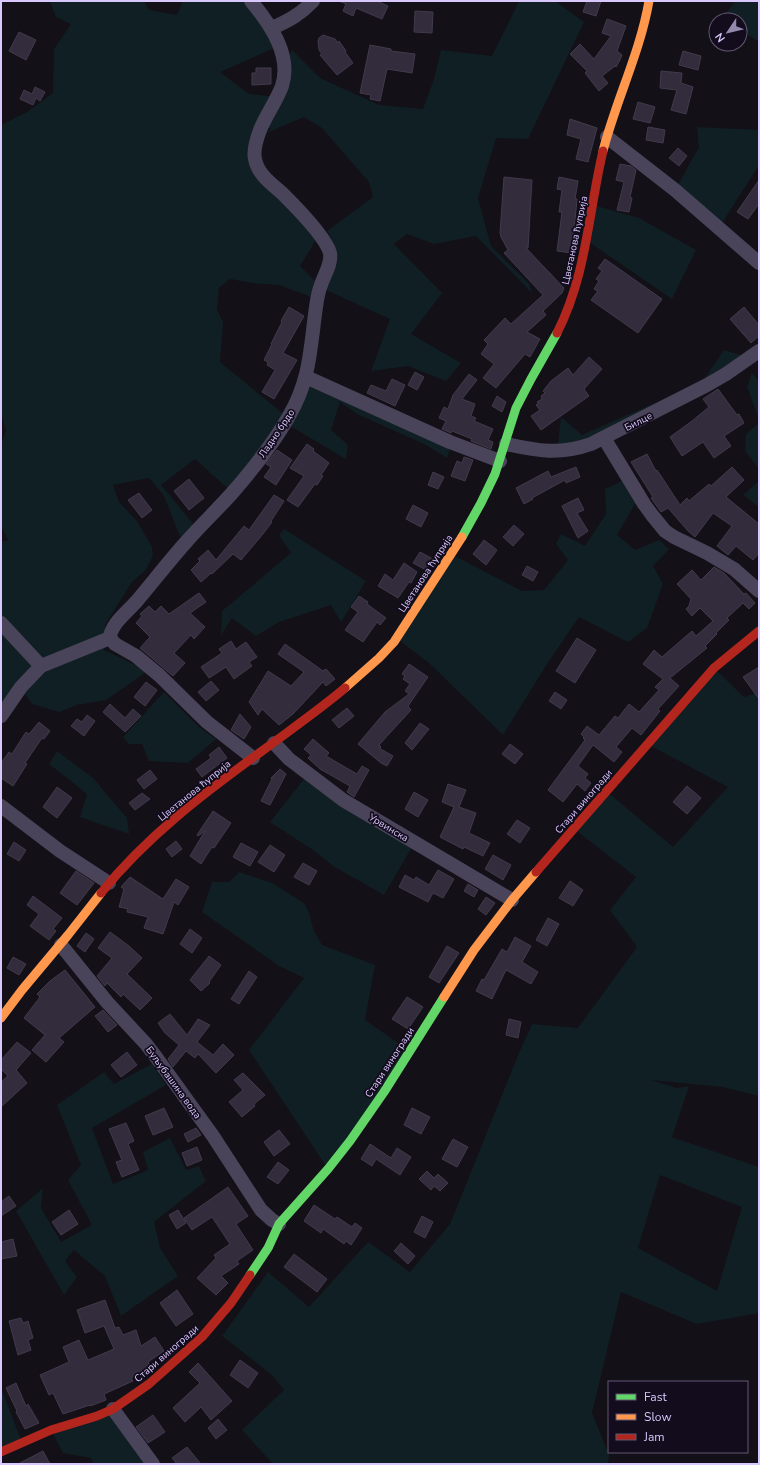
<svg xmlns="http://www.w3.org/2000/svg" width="760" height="1465" font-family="'Nunito Sans',sans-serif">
  <rect width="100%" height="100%" fill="#131018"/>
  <path fill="#101f23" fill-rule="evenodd" d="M50 1H144L149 10 177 15 183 1H251L279 46 220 72 249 94 277 97 258 137 271 129 268 127 289 85C292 73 285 60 292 50L315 73 322 79 379 105 423 109 434 79 441 50 492 56 519 1H555L584 22 528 139 496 138 478 198 491 246 529 284 532 293 476 236 434 244 407 234 394 244 442 293 411 334 461 363 446 381 408 366 371 371 390 319 326 290C335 264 343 256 327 231L373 197 369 182 322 128 304 117 257 137 254 158 319 235 300 266 320 286 317 299 279 285 252 283 230 279 219 288 217 309 223 322 220 362 287 417 306 377 451 446 447 458 426 445 357 414 340 402 331 430 348 445 346 459 285 423 233 493 195 459 161 485 195 526 183 540 179 534 164 496 149 478 113 485 119 502 137 521 152 547 153 556 145 571 132 582 105 625 104 650 148 671 106 700 77 705 59 712 32 704 18 684 1 710V542L8 540 1 526V445L6 431 1 413V125L27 112 53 93 54 49 71 24 56 17Z
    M735 1H759V42L740 30V20L722 19Z
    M697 127 759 130V165L719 228 675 190 699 147Z
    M593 205 639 218 696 250 672 299 586 240Z
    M724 350 750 358 707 385 557 452 561 417 582 435 702 382Z
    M752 373 759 381V419L747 387Z
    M759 423V469L745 451 746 434Z
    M622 481 635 504 617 535 635 550 659 540 669 549 653 566 663 584 647 628 628 642 579 617 547 664 503 735 429 663 396 638 451 554 522 591 544 590 568 560 556 544 561 534 585 546 606 514 605 489Z
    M759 481V507L743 495Z
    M284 529 366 581 341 622 331 605 279 622 256 636 232 618 221 635 222 611 291 553 279 535Z
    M714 668 744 697 759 692V1096L723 1087 651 1080 677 1088 689 1086 672 1137 759 1167V1313L697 1324 621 1292 592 1413 609 1455 608 1464H273L242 1430 284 1390 272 1375 222 1336 268 1272 309 1307 368 1242 410 1272 450 1224 519 1053 532 1024 578 1028 637 947 610 910 636 877 573 828 606 791 673 847 728 787 651 746ZM660 1175 742 1207 717 1291 638 1248Z
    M164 692 199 727 216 739 188 763 149 761 142 744H129L123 737Z
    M57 751 93 778 127 818 129 834 80 817 87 794 49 764Z
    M308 774 415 842 384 895 333 866 313 850 270 822Z
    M239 872 272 883 304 903 309 913 314 931 322 945 375 965 365 1020 410 1051 328 1169 249 1050 304 978 279 966 202 912 212 882H229Z
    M152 1064 166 1085 92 1128 113 1184 148 1170 143 1152 170 1138 186 1170 199 1166 206 1181 154 1222 160 1248 178 1276 121 1316 105 1276 74 1250 65 1261 77 1277 64 1295 16 1211 43 1188 41 1208 61 1242 92 1225 68 1180 81 1165 57 1105 104 1072 114 1084Z
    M1 1388 22 1442 1 1452Z
    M113 1409 153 1464H94L91 1458 63 1453 51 1430Z"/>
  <path fill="#322c3c" stroke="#413a4c" d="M339 1H377L388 6 382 19 356 8 353 16 343 11 346 4Z
    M587 1H601L596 16 583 12Z
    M415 11 433 12 432 33 414 32Z
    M607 19 626 26 617 51 622 55 620 60 616 67 615 66 602 76 608 83 599 91 585 73 587 71 570 54 580 44 594 59 611 36 602 33Z
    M19 32 36 40 26 60 9 51Z
    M323 35 335 39 338 43 339 41 346 51 345 52 353 63 337 75 320 55 322 54 319 50 318 41 319 38Z
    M370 45 391 49V51L415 54 412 73 387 69 380 101 370 99 371 95 360 93Z
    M683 51 701 56 698 70 679 65Z
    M256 68H271V84L252 85V73H256Z
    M661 71 682 73 681 83 693 87 686 114 671 110 677 90 660 88Z
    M35 87 45 92 40 101 36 98 33 105 20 99 24 90 32 94Z
    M638 102 655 107 650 123 633 119Z
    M570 119 597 128 588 162 576 159 581 139 567 135Z
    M648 127 665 130 663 143 646 140Z
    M678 148 687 156 679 166 669 158Z
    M620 164 631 166 636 170 630 197 632 198 629 212 617 210 624 182 616 180Z
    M504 177 532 180 528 248H526L564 288 562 293 543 311 546 315 527 332 540 339 530 357 525 354 496 388 483 378 494 364 481 354 488 344 484 340 505 318 511 324 543 295 504 253 508 250 501 237 500 233Z
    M559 177 578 181 575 199H577L572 253 557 251 562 212H559L562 190 557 189Z
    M759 180V204L748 219 737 212Z
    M605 259 662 299 638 333 591 300 598 291 594 289 599 281 596 279 602 271 598 268Z
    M289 307 304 316 283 353 297 360 274 399 262 392 275 370 267 365 268 362 264 360 272 344H271L282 322 281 321Z
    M744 307 759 325V336L751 343 730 319Z
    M589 357 602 369 584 389 589 396 541 430 531 416 540 410 536 405 539 403 537 402 542 399 541 396 545 393 543 391 551 381 568 368 573 375Z
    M415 372 424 377 417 390 408 385Z
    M469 374 477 380 462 399 475 404 471 416 476 418 474 421 493 429 488 440 493 442 491 449 471 441 472 439 452 431 451 433 442 429 446 421 439 418 444 407 448 409 453 395Z
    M392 379 405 385 395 406 367 393 371 385 386 391Z
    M718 389 737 415 739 414 744 423 724 436 731 446 714 458 703 442 682 456 670 437 692 421 709 407 703 399Z
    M497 396 506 402 502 412 492 406Z
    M307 444 314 449 313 451 329 463 321 475 323 476 317 485 315 484 298 507 287 500 304 476 290 468Z
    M277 450 292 460 276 485 264 477 271 467 266 464Z
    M647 454 656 471 657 470 680 505 687 498 689 501 709 484 711 486 732 467 744 480 726 497 759 524V553L753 560 736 546 728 555 717 546 732 526 713 513 695 537 688 531 668 508 661 512 651 498 653 497 631 462Z
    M464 457 473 460 465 481 451 476 457 461 462 463Z
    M576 467 580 477 566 483 565 480 532 498 533 499 524 504 516 488 548 471 551 477Z
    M433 472 444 477 438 489 428 485Z
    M189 479 204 498 189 510 174 491Z
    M139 493 152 510 142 518 128 500Z
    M274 495 284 501 271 521 272 522 263 534 241 560 233 554 212 574 211 573 201 582 191 570 200 561 198 559 208 550 216 560 244 526 249 530Z
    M578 498 584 510 577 513 588 531 578 538 562 506Z
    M413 505 428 513 421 527 406 519Z
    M514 525 524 534 513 546 503 537Z
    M484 540 497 550 486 565 473 554Z
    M420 552 433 559 426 570 413 563Z
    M404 563 417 572 411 583 409 582 398 598 378 586 385 574 393 580Z
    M527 566 538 572 533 581 522 575Z
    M714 567 724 573 744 594 746 593 755 603 749 609 743 603 727 618 729 620 716 633 717 634 705 646 707 648 670 678 679 686 658 709 660 711 641 735 632 728 616 747 622 752 614 762 593 745 578 766 588 774 585 778 591 783 585 791 577 784 563 802 548 790 585 740 583 738 584 737 581 734 587 726 599 735 615 716 618 718 629 704 639 712 659 690 655 687 663 679 643 664 654 650 662 657 692 631 696 636 713 621 700 608 692 616 686 609 689 606 691 599 677 584 692 570 701 580Z
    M199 593 206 602 190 613 205 627 194 639 191 635 174 653 185 663 173 676 140 648 150 637 136 623 142 616 140 614 149 606 155 612 161 606 169 614Z
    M359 596 368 602 367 604 386 618 380 625 377 622 363 642 345 630 358 612 351 607Z
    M577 638 596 650 575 683 556 671Z
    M231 641 236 649 246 642 257 657 249 662 252 666 234 679 226 667 209 678 201 667 222 653 219 649Z
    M285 644 323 671 326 669 335 679 326 686 323 682 293 714 279 725 262 709 258 715 249 702 268 671 291 686 304 672 278 654Z
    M409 664 428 677 408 706 411 710 379 745 381 747 379 748 393 756 387 766 381 763 358 744 385 712 409 694 405 691 410 684 403 679 405 676 402 674Z
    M759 667V699L743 677Z
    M211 681 219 690 206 701 198 692Z
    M146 682 157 690 145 706 134 697Z
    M555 692 567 700 561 709 549 701Z
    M110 704 125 718 133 709 141 716 125 732 103 712Z
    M347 708 354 716 339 728 332 720Z
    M240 714 251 727 244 739 231 730Z
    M87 715 95 721 84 736 71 726 77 719 82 722Z
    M39 722 50 731 44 739 42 738 25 763 27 764 13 786 1 778V763L9 752 12 754 26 732 29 734Z
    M420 723 429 729 412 750 405 743Z
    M313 739 329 753 326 756 357 774 362 766 369 770 354 797 347 792 350 786 320 769 308 758 311 755 304 749Z
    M510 744 523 754 515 764 502 754Z
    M219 747 227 758 202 777 196 769 211 758 209 755Z
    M280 769 286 774 270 805 261 801 272 779 271 778Z
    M150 770 157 779 144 789 137 780Z
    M448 784 466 790 459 807 476 813 469 833 490 843 483 856 464 847 463 849 440 837 454 807 442 802Z
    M687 786 701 798 687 814 673 802Z
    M57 787 72 798 57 818 43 807Z
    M414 792 428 800 418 817 405 809Z
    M142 793 150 799 135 810 129 803Z
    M213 811 231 823 214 848 212 847 201 864 190 856 205 831 198 836 197 835Z
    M517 820 530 828 520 843 507 834Z
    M176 841 182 849 172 857 166 849Z
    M14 842 26 850 19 861 7 854Z
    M241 843 258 852 250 866 233 857Z
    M270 845 285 855 274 872 258 862Z
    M493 855 511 865 503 880 485 869Z
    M303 863 317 871 309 885 294 877Z
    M438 870 454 879 443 898 433 893 428 902 399 887 405 875 414 880 416 877 429 885Z
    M76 871 94 883 77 905 60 893Z
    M130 877 163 899 176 879 189 887 178 905 174 902 163 934 144 928 148 917 127 912 128 909 119 907 124 889 121 887Z
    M570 881 583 890 573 906 559 898Z
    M468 884 478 890 474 897 464 891Z
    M33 896 62 918 53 929 56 931 49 940 30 926 39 914 27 905Z
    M486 897 495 903 486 915 478 909Z
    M548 918 559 924 547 946 536 940Z
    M190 929 202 938 192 953 180 944Z
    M110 932 129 946 142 958 127 974 152 998 140 1010 123 994 121 997 107 983 105 986 97 976 112 958 98 948Z
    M86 933 94 939 85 952 77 946Z
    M515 937 531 946 522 962 538 972 531 984 506 970 492 999 476 991 482 979 484 980 502 949 507 952Z
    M447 946 459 953 439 983 429 977Z
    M209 956 221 965 209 982 210 983 201 991 190 980Z
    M13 957 26 964 19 975 7 968Z
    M65 970 95 1007 59 1038 64 1042 46 1062 32 1050 45 1035 24 1018 40 997 37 994 50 981Z
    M249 971 257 977 239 1004 231 999Z
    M407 997 423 1007 408 1029 392 1019Z
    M103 1010 117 1025 108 1032 95 1016Z
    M170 1014 187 1035 198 1019 210 1025 197 1042 213 1055 223 1044 234 1055 216 1073 198 1054 195 1058 186 1051 173 1067 168 1059 179 1045 165 1033 158 1023Z
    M509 1019 521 1022 518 1038 506 1035Z
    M17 1042 31 1053 16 1070 27 1083 1 1107V1082L8 1076 1 1069V1060Z
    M127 1052 137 1065 121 1077 111 1065Z
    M243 1073 265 1095 254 1104 255 1106 242 1117 229 1102 243 1090 234 1080Z
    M164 1108 173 1127 153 1135 145 1116Z
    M412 1108 430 1117 421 1134 404 1125Z
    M126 1123 134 1141 128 1144 139 1170 122 1177 116 1162 122 1160 109 1129Z
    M196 1128 201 1135 188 1142 184 1134Z
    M279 1130 290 1144 274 1156 264 1142Z
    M453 1139 468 1147 457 1167 442 1159Z
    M370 1144 391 1158 397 1148 411 1157 400 1175 376 1159 372 1166 361 1159Z
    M197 1147 202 1160 187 1166 182 1153Z
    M278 1162 289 1170 278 1184 267 1177Z
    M427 1171 434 1178 438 1174 448 1183 440 1191 434 1186 431 1190 419 1179Z
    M228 1187 248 1216 236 1224 253 1250 237 1261 239 1264 221 1276 228 1283 216 1295 197 1278 216 1258 214 1255 230 1244 212 1217 192 1230 184 1218Z
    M9 1196 16 1206 1 1216V1202Z
    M314 1205 335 1219 337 1217 352 1227 355 1223 362 1228 351 1245 346 1241 344 1244 323 1229 321 1233 304 1221Z
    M69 1210 78 1224 61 1235 52 1222Z
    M178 1210 186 1223 177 1229 169 1215Z
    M422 1216 433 1222 425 1238 414 1232Z
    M13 1239 17 1256 1 1259V1242Z
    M401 1243 415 1256 408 1264 394 1251Z
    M294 1254 327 1279 317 1292 284 1267Z
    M177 1290 193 1314 176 1326 160 1303Z
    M105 1300 115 1328 119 1327 123 1335 136 1330 141 1346 155 1337 164 1351 148 1362 150 1367 145 1372 131 1378 133 1381 104 1394 106 1400 93 1405 90 1406V1405L63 1414 53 1393 49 1395 40 1375 69 1362 63 1347 79 1340 88 1360 114 1349 104 1326 85 1333 77 1310Z
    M21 1318 23 1323 28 1321 33 1338 28 1340 31 1350 18 1355 9 1321Z
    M240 1360 258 1373 248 1388 230 1375Z
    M198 1363 232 1401 211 1420 201 1407 185 1422 173 1408 200 1383 189 1372Z
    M16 1383 26 1406 28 1404 39 1423 25 1429 16 1412 17 1411 6 1388Z
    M153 1415 165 1432 148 1443 136 1427Z
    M218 1419 227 1430 216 1439 208 1428Z
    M187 1447 201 1464H177L172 1458Z
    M43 1451 50 1464H18Z"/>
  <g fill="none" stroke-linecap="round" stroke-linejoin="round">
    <path stroke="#494459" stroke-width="14" d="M272 28C288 21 301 14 313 1
      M607 137 675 190 759 263
      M306 377 450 442 500 461
      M604 438 644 504 652 515 665 531 674 537 707 553 734 569 759 591
      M506 444C537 451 560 455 591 444L707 385 726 374 759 351
      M1 623 41 666
      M110 638 115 644 136 656 159 675 207 722 253 758
      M1 716 21 687 41 666 110 638C110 625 127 612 136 602 153 582 169 561 187 541 202 524 218 509 233 492 252 470 275 441 289 416 311 378 310 348 316 307 317 300 318 292 321 285 324 275 332 264 330 253 326 237 295 206 283 194 272 184 258 175 255 159 253 150 257 138 260 130 266 115 276 102 282 86 292 55 270 24 251 1
      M274 743 289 759 343 800 512 900
      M1 806 60 851 109 883
      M61 945 107 1002 146 1044 156 1057 213 1136 261 1210 272 1220 279 1224
      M113 1409 153 1464"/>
    <path stroke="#63d668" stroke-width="9" d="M462 537 481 503 495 474 516 408 531 379 557 333
      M250 1275 268 1248 279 1224 328 1169 350 1141 384 1092 444 997"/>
    <path stroke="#ff974d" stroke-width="9" d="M603 151C616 100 640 53 649 1
      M345 688 379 658 394 642 462 537
      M444 997 474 950 512 900 536 872
      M1 1018 22 990 68 935 101 893"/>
    <path stroke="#b3261e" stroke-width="9" d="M557 333C587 274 588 214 603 151
      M536 872 714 668 759 631
      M101 893C146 837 204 793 262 751 290 730 319 710 345 688
      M1 1452 51 1430 97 1416 113 1409 149 1384 202 1337 231 1303 250 1275"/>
  </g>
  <g text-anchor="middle" stroke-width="3.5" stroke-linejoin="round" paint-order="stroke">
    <g font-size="10" fill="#d9c8fd" stroke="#120c1c">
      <text transform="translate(574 240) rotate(-78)" y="4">Цветанова ћуприја</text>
      <text transform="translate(638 421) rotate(-27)" y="4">Билце</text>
      <text transform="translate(276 433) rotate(-56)" y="4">Ладно брдо</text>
      <text transform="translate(425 573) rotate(-57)" y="4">Цветанова ћуприја</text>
      <text transform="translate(194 790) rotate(-39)" y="4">Цветанова ћуприја</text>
      <text transform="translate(583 801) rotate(-49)" y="4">Стари виногради</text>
      <text transform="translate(389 827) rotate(31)" y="4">Урвинска</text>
      <text transform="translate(389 1062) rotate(-57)" y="4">Стари виногради</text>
      <text transform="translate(174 1082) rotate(54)" y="4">Буљубашина вода</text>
      <text transform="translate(166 1353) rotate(-41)" y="4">Стари виногради</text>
    </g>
  </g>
  <rect width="760" height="1465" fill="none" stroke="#d9c8fd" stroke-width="4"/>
  <rect x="608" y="1381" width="140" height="72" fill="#120c1c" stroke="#625776"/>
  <rect x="616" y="1394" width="20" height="6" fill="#63d668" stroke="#625776"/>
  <text x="644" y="1401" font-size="12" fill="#d9c8fd">Fast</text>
  <rect x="616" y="1414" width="20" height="6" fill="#ff974d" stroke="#625776"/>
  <text x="644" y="1421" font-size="12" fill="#d9c8fd">Slow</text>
  <rect x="616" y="1434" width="20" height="6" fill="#b3261e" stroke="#625776"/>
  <text x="644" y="1441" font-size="12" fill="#d9c8fd">Jam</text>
  <g transform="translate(728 32) rotate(235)"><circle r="19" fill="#120c1c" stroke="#625776"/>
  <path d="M0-3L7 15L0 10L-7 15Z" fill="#9488ad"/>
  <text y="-6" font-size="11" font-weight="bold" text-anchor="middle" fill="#d9c8fd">N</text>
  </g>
</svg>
